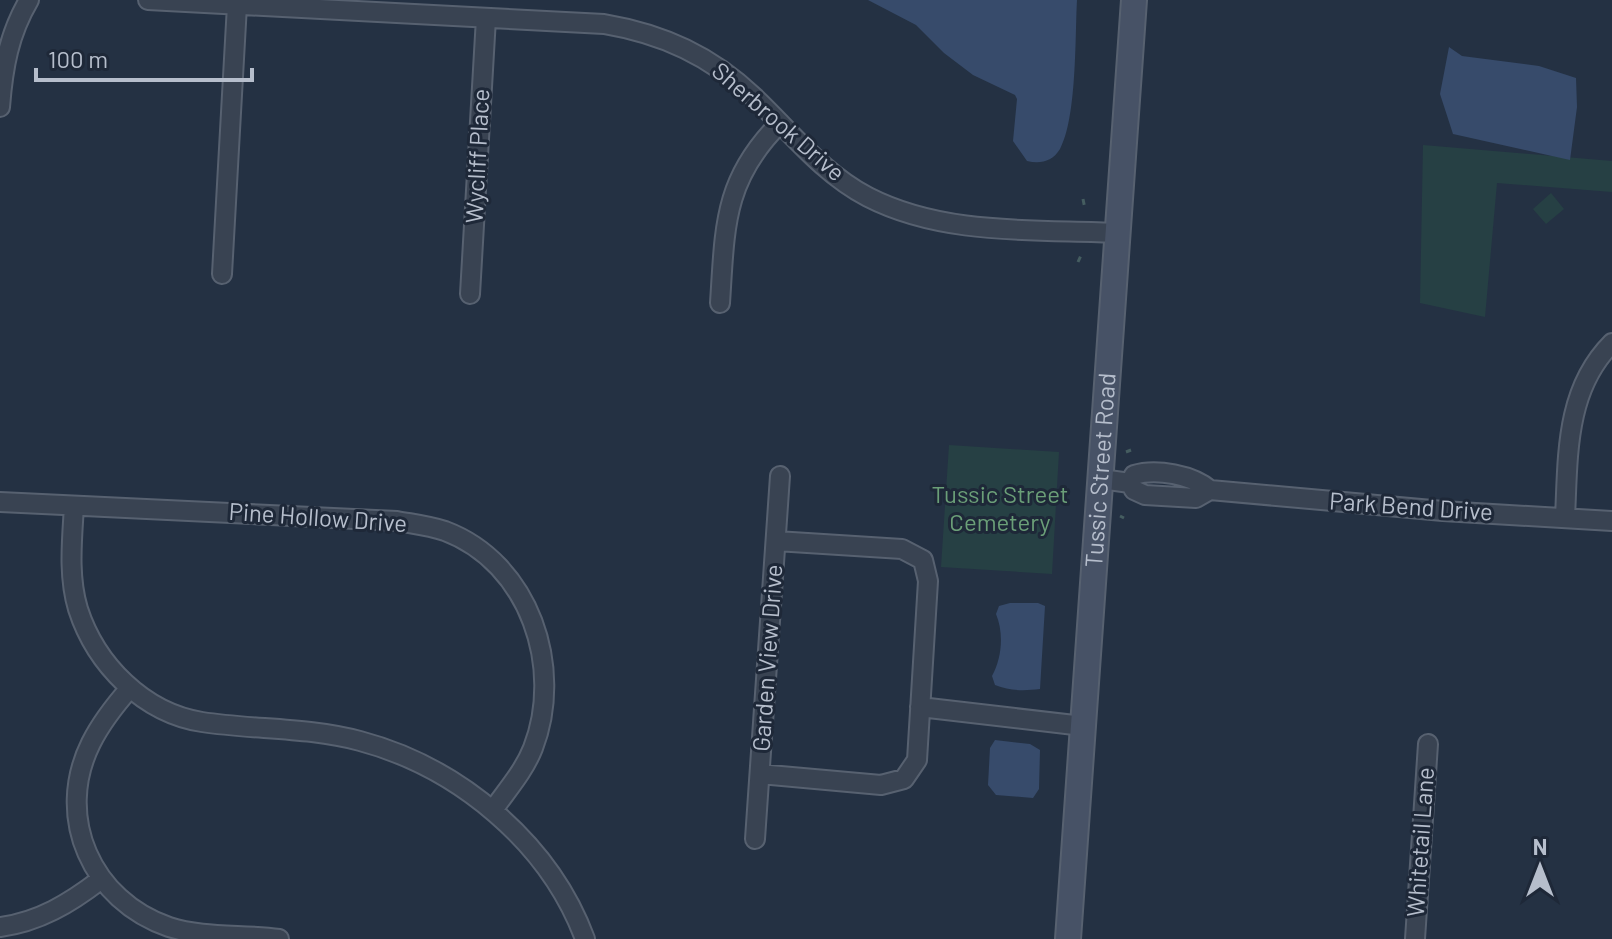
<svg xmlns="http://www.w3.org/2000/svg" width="1612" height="939" font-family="Barlow,sans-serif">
  <rect width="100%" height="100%" fill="#243143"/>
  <path fill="#264044" d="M1423 145 1612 161V192L1497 183 1485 317 1420 303Z
    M1551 193 1564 209 1546 224 1533 209Z
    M949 445 1059 452 1052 574 941 567Z"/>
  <path fill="#374b6b" d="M868 0H1077C1075 37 1077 118 1060 149 1052 162 1040 164 1027 161L1013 141 1017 99 1015 95 973 75 944 53 916 25Z
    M1449 47 1462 56 1539 66 1576 78 1577 107 1570 160 1453 134 1440 94Z
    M1010 603H1038L1045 606 1040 689C1024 691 1010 691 995 685L992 676C1002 658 1004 633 996 614L999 606Z
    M995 740 1030 744 1040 750 1039 789 1033 798 996 795 988 785 990 748Z"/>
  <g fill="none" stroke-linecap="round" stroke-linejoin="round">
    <g stroke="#576170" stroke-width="22">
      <path id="street" d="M148 0 604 24C663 34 711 56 754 97 791 132 822 173 868 197 944 236 1035 229 1118 233
        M0 107C3 67 9 34 29 0
        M222 274 237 5
        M470 294 486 18
        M720 303C725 227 723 180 780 123
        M1101 479 1130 483 1134 490 1145 495 1196 498 1210 490
        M1130 483 1134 475C1156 468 1193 475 1210 490L1443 511 1612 521
        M0 502 397 521C413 524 430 526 445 531 530 563 564 668 533 748 524 771 507 790 493 810
        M74 506C72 540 68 576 78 609 96 665 144 713 202 722 255 730 308 727 360 741 458 767 549 842 585 939
        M1565 518C1568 456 1565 390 1612 343
        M130 688C115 705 101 723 91 743 54 817 92 901 169 927 203 938 243 934 279 939
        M920 707 1083 726
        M760 774 881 785 904 779 917 760 928 581 923 560 902 549 776 541
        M755 839 780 476
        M0 927C39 922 70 903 100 880
        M1415 939 1428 744"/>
    </g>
    <g stroke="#576170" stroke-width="28">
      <g id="secondary">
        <path id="s1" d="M1068 939 1134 0"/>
      </g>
    </g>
    <path stroke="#455d60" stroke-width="3" stroke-dasharray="6 6" stroke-linecap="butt" d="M1083 199 1085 209
      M1078 262 1082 253
      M1126 452 1131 450
      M1120 516 1124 518"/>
    <use href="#street" stroke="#394352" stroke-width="18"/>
    <use href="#secondary" stroke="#475266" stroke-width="24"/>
  </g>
  <g text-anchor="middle" stroke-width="6" stroke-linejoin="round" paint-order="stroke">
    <g font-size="24" fill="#b6becc" stroke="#1e2838">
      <text transform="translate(778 122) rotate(41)" y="8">Sherbrook Drive</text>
      <text transform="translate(478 156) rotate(-87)" y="8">Wycliff Place</text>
      <text dy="8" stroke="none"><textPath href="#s1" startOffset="470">Tussic Street Road</textPath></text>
      <text transform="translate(1411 507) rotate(4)" y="8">Park Bend Drive</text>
      <text transform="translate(318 518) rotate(4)" y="8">Pine Hollow Drive</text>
      <text transform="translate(768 658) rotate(-86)" y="8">Garden View Drive</text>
      <text transform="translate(1421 842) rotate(-86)" y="8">Whitetail Lane</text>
    </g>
    <g font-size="24" fill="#6b9f78" stroke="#1e2838">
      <text x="1000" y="503">Tussic Street<tspan x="1000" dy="28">Cemetery</tspan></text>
    </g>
  </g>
  <g transform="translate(1540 867)" stroke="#1e2838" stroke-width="6" paint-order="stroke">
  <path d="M0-6L14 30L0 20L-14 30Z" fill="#b6becc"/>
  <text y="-12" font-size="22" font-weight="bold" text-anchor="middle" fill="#b6becc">N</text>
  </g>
  <path d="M36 68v12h216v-12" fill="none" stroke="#b6becc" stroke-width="4"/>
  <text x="48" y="68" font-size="24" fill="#b6becc" stroke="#1e2838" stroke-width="6" paint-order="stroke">100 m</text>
</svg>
